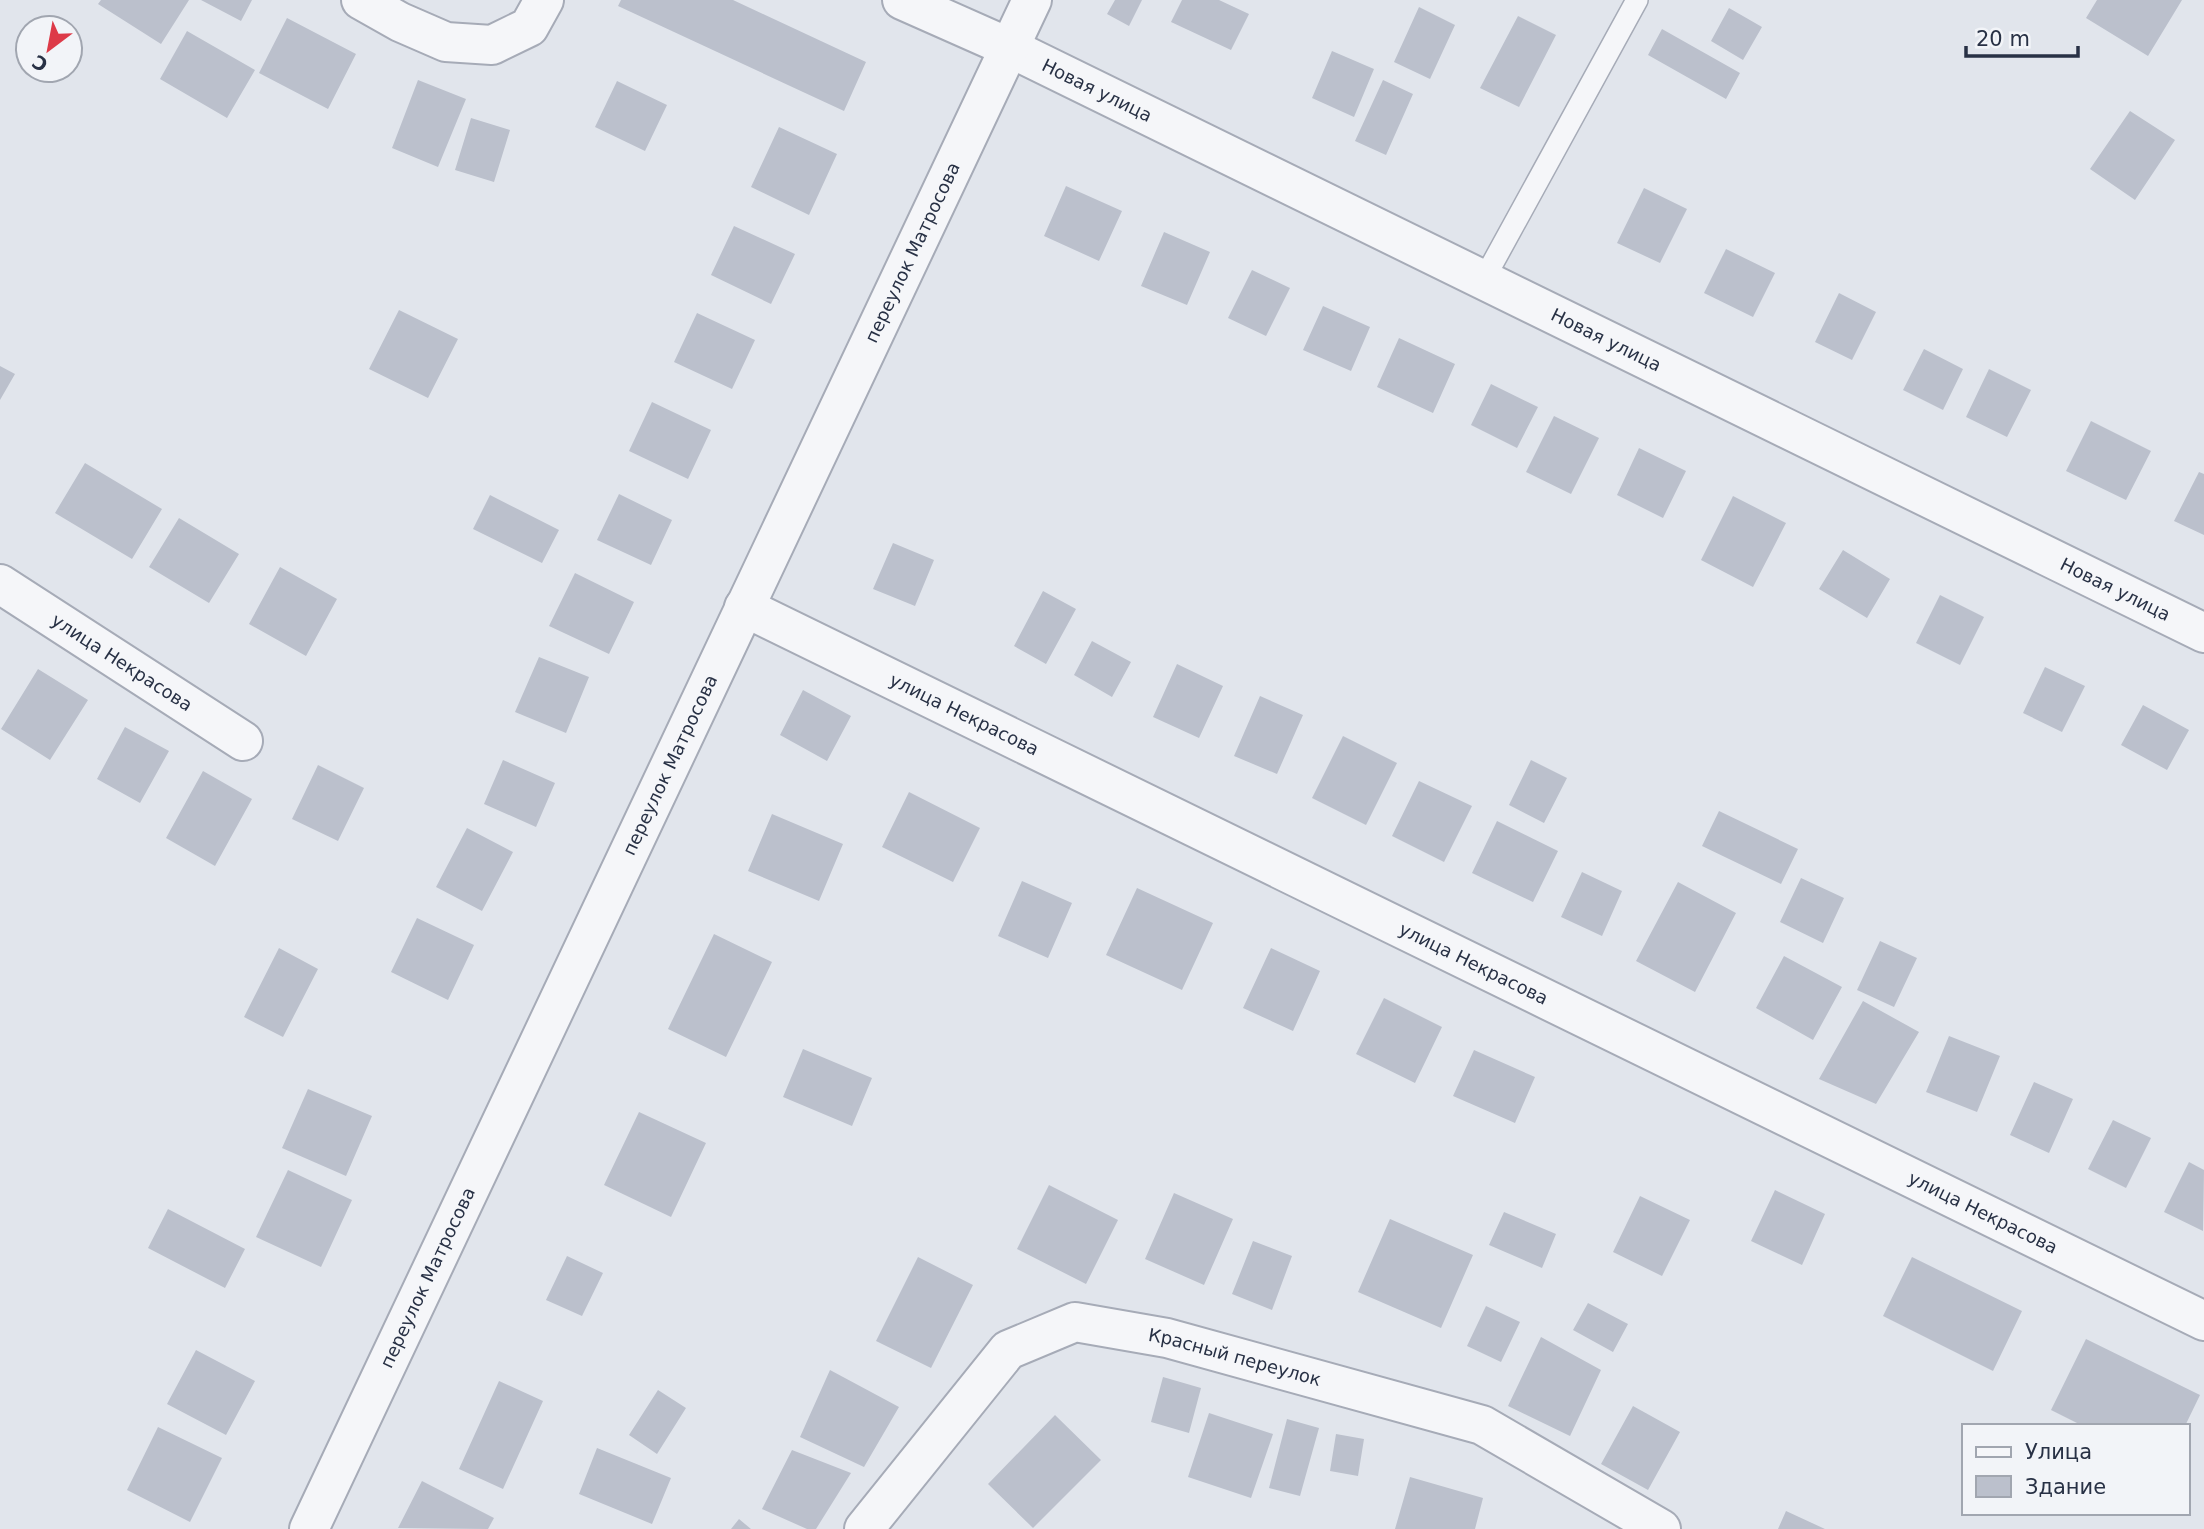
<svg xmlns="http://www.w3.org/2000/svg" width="2204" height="1529" font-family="'DejaVu Sans',sans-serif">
  <rect width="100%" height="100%" fill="#e1e5ec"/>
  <path fill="#bbc0cc" d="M101 0H189L161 44 98 4Z
    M201 0H252L241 21Z
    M621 0H733L866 62 844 111 618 6Z
    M1115 0H1142L1129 26 1107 14Z
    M1182 0H1219L1249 14 1231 50 1171 22Z
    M2097 0H2182L2148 56 2086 18Z
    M1419 7 1455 25 1430 79 1394 62Z
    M1729 8 1762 27 1743 60 1711 41Z
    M1518 16 1556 35 1519 107 1480 88Z
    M287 18 356 54 328 109 259 73Z
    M1662 29 1740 73 1726 99 1648 55Z
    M187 31 255 70 227 118 160 79Z
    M1332 51 1374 69 1354 117 1312 98Z
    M418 80 466 99 438 167 392 148Z
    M1383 80 1413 94 1386 155 1355 141Z
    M617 81 667 105 645 151 595 127Z
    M2130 111 2175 140 2135 200 2090 169Z
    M471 118 510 130 494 182 455 170Z
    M779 127 837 154 809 215 751 187Z
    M1066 186 1122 211 1099 261 1044 236Z
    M1644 188 1687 209 1660 263 1617 243Z
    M734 226 795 254 771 304 711 275Z
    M1164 232 1210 252 1187 305 1141 286Z
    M1726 249 1775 273 1753 317 1704 293Z
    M1252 270 1290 288 1266 336 1228 318Z
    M1839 293 1876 312 1852 360 1815 342Z
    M1323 306 1370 327 1351 371 1303 350Z
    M399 310 458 339 428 398 369 369Z
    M697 313 755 340 732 389 674 362Z
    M1399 338 1455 364 1433 413 1377 387Z
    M1924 349 1963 369 1943 410 1903 390Z
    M0 366 15 374 0 400Z
    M1989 369 2031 390 2007 437 1966 417Z
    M1491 384 1538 407 1517 448 1471 425Z
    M652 402 711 430 688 479 629 451Z
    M1554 416 1599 438 1571 494 1526 472Z
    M2091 421 2151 451 2126 500 2066 471Z
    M1639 448 1686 471 1663 518 1617 495Z
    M85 463 162 509 132 559 55 513Z
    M2199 472 2204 474V535L2174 521Z
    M619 494 672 520 651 565 597 540Z
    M490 495 559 530 542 563 473 529Z
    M1733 496 1786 523 1753 587 1701 560Z
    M179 518 239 554 209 603 149 567Z
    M893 543 934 560 915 606 873 589Z
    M1843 550 1890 579 1867 618 1819 589Z
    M280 567 337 599 306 656 249 624Z
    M575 573 634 602 609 654 549 626Z
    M1043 591 1076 609 1046 664 1014 646Z
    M1940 595 1984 617 1960 665 1916 643Z
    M1092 641 1131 662 1112 697 1074 675Z
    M539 657 589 677 566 733 515 712Z
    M1177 664 1223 686 1199 738 1153 717Z
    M2045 667 2085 686 2062 732 2023 713Z
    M38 669 88 700 50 760 1 729Z
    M803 690 851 716 827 761 780 735Z
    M1260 696 1303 715 1277 774 1234 756Z
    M2143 705 2189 730 2167 770 2121 745Z
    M125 727 169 751 140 803 97 779Z
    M1343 736 1397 763 1366 825 1312 798Z
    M503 760 555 783 536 827 484 804Z
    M1531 760 1567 778 1544 823 1509 805Z
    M318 765 364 788 338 841 292 819Z
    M203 771 252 799 215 866 166 838Z
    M1419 781 1472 806 1444 862 1392 836Z
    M909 792 980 828 953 882 882 847Z
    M1719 811 1798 849 1781 884 1702 846Z
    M772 814 843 844 819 901 748 871Z
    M1497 821 1558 851 1533 902 1472 873Z
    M467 828 513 852 482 911 436 887Z
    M1582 872 1622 891 1602 936 1561 917Z
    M1801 878 1844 898 1823 943 1780 922Z
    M1022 881 1072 903 1048 958 998 936Z
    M1678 882 1736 913 1695 992 1636 961Z
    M1137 888 1213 923 1182 990 1106 955Z
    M417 918 474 945 448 1000 391 972Z
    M714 934 772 962 726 1057 668 1029Z
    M1880 941 1917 958 1894 1007 1857 990Z
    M279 948 318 969 283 1037 244 1017Z
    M1271 948 1320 971 1293 1031 1243 1008Z
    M1784 956 1842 987 1813 1040 1756 1008Z
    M1384 998 1442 1027 1415 1083 1356 1054Z
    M1863 1001 1919 1032 1876 1104 1819 1079Z
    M1949 1036 2000 1056 1977 1112 1926 1092Z
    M803 1049 872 1078 852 1126 783 1097Z
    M1474 1050 1535 1077 1515 1123 1453 1096Z
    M2034 1082 2073 1099 2049 1153 2010 1135Z
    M308 1089 372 1116 346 1176 282 1148Z
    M639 1112 706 1143 671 1217 604 1185Z
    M2113 1120 2151 1138 2126 1188 2088 1169Z
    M2189 1162 2204 1170 2203 1231 2164 1212Z
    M288 1170 352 1200 321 1267 256 1237Z
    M1049 1185 1118 1220 1086 1284 1017 1249Z
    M1775 1190 1825 1214 1802 1265 1751 1241Z
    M1174 1193 1233 1219 1204 1285 1145 1259Z
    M1640 1196 1690 1220 1662 1276 1613 1252Z
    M168 1209 245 1249 225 1288 148 1248Z
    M1504 1212 1556 1234 1542 1268 1489 1245Z
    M1390 1219 1473 1255 1441 1328 1358 1292Z
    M1253 1241 1292 1256 1272 1310 1232 1294Z
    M567 1256 603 1273 582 1316 546 1300Z
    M918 1257 973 1285 931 1368 876 1341Z
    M1912 1257 2022 1311 1993 1371 1883 1316Z
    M1588 1303 1628 1324 1613 1352 1573 1330Z
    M1486 1306 1520 1322 1501 1362 1467 1346Z
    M1541 1337 1601 1370 1570 1436 1508 1406Z
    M2086 1339 2200 1395 2185 1426H2083L2051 1410Z
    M196 1350 255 1381 226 1435 167 1404Z
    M830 1370 899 1407 864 1467 800 1437Z
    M1163 1377 1201 1388 1189 1433 1151 1422Z
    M499 1381 543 1401 503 1489 459 1469Z
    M658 1390 686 1408 657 1454 629 1435Z
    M1633 1406 1680 1432 1648 1490 1601 1464Z
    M1209 1413 1273 1434 1251 1498 1188 1477Z
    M1055 1415 1101 1460 1033 1528 988 1484Z
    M1287 1419 1319 1428 1300 1496 1269 1488Z
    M158 1427 222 1458 190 1522 127 1490Z
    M1336 1434 1364 1439 1358 1476 1330 1471Z
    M597 1448 671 1478 652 1524 579 1494Z
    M792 1450 851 1473 816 1529H807L762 1509Z
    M1410 1477 1483 1498 1475 1529H1395Z
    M422 1481 494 1518 488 1529 398 1528Z
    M1786 1511 1825 1529H1778Z
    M739 1519 751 1529H731Z"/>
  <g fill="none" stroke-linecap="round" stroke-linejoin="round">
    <g stroke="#a6abb7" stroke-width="24">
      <path id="service" d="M1484 279 1637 0"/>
    </g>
    <g stroke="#a6abb7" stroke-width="42">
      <g id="minor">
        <path d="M361 0 400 22 446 42 492 45 529 27 544 0"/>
        <path id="s1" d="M902 0 1008 47 2204 633"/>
        <path id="s2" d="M0 584 243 741"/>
        <path id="s3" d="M744 607 2204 1321"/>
        <path id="s4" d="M309 1529 1032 0"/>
        <path id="s5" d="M864 1529 1008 1350 1075 1322 1167 1338 1482 1425 1661 1529"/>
      </g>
    </g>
    <use href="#service" stroke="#f5f6f9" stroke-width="21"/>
    <use href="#minor" stroke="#f5f6f9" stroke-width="38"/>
  </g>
  <g text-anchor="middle" stroke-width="7" stroke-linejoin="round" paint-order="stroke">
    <g font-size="18" fill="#283145" stroke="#f2f4f8">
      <text dy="6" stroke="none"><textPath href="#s1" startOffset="215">Новая улица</textPath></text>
      <text dy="6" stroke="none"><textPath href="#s4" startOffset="1412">переулок Матросова</textPath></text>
      <text dy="6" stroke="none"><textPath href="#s1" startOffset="782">Новая улица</textPath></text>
      <text dy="6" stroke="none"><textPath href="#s1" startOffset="1349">Новая улица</textPath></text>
      <text dy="6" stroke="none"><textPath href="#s2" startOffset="145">улица Некрасова</textPath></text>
      <text dy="6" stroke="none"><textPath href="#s3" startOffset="245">улица Некрасова</textPath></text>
      <text dy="6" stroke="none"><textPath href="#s4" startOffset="845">переулок Матросова</textPath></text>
      <text dy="6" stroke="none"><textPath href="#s3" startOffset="812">улица Некрасова</textPath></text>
      <text dy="6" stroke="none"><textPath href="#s3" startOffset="1379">улица Некрасова</textPath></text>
      <text dy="6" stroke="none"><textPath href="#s4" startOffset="278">переулок Матросова</textPath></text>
      <text dy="6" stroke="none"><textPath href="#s5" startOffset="466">Красный переулок</textPath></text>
    </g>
  </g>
  <rect x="1962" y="1424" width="228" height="91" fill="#f2f4f8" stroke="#a1a6b0" stroke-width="2"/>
  <rect x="1976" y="1447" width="35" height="10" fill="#f5f6f9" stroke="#a1a6b0" stroke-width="2"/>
  <text x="2025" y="1459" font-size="21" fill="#283145">Улица</text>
  <rect x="1976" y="1476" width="35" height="21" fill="#bbc0cc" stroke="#a1a6b0" stroke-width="2"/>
  <text x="2025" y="1494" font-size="21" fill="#283145">Здание</text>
  <g transform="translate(49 49) rotate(212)"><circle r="33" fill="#f2f4f8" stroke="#a1a6b0" stroke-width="2"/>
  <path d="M0-5L12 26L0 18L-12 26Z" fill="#dd3a48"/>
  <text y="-10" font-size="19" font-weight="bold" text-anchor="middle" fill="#283145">С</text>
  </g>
  <path d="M1966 46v10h112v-10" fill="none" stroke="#283145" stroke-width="3.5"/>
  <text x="1976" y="46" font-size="21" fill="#283145" stroke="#f2f4f8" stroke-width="5" paint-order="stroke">20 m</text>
</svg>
